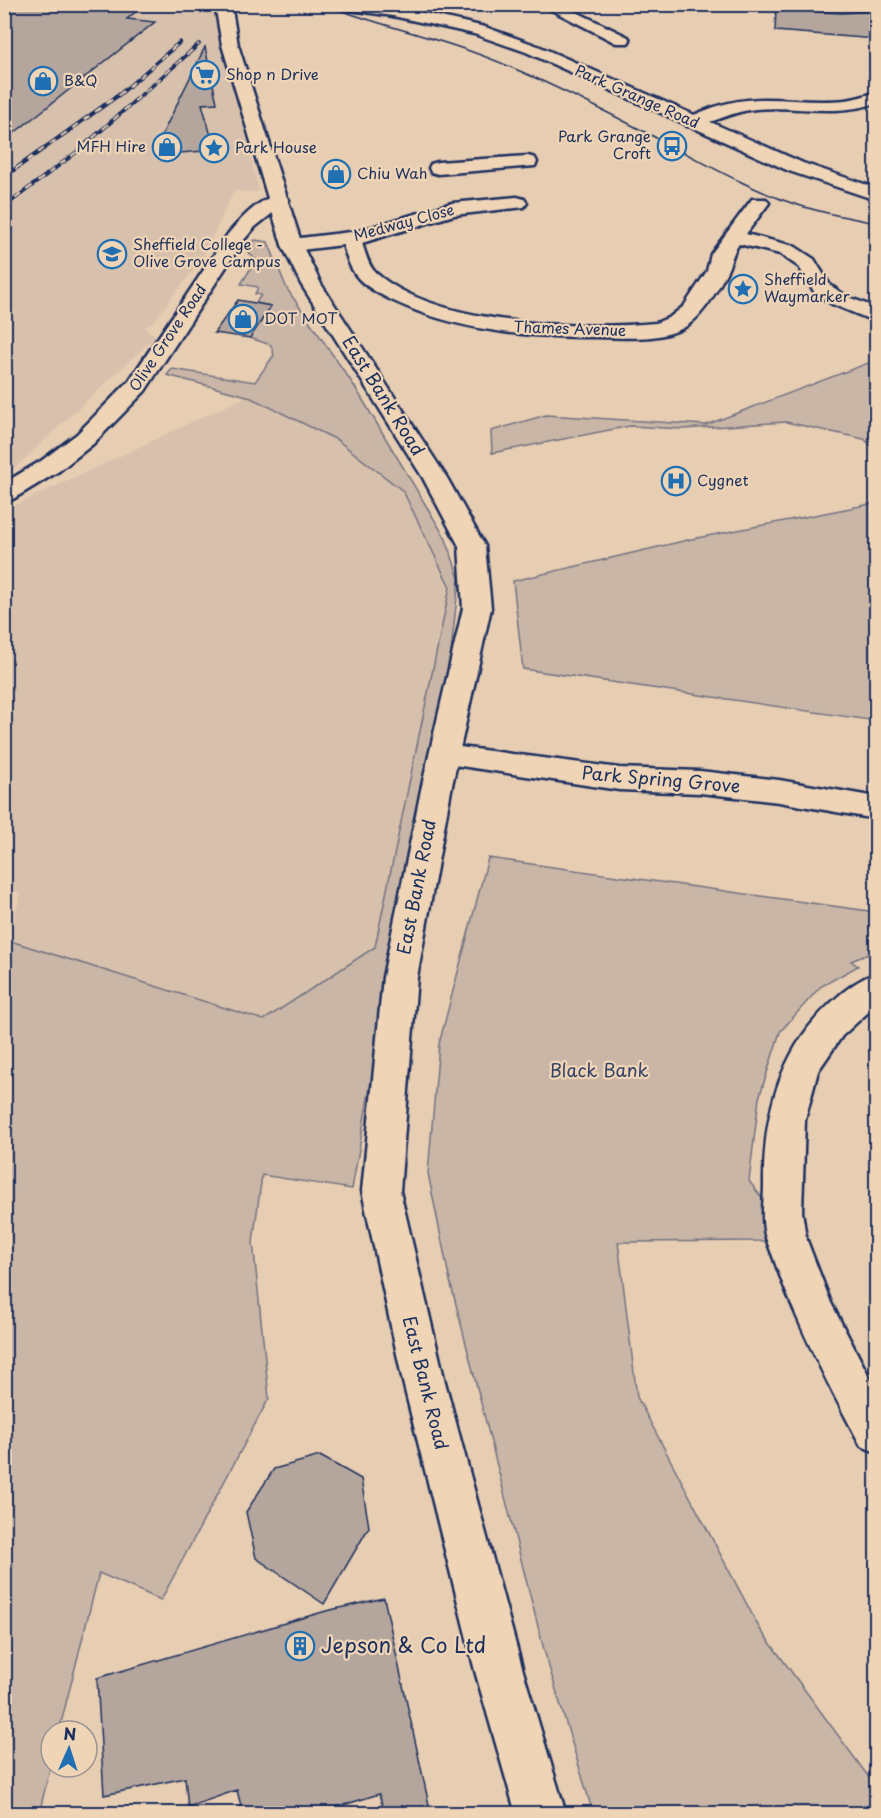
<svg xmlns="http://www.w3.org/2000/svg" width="881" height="1818" font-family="'Playpen Sans',sans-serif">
  <rect width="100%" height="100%" fill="#e7cdb2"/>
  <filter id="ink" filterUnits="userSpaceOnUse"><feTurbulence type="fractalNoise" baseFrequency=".0167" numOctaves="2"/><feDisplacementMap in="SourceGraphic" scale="12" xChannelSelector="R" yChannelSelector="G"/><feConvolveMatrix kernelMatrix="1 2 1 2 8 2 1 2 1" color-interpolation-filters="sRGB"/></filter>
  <g filter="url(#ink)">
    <path fill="#d8c1ac" d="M198 4 199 9 215 5 259 192 234 191 203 257 154 321 145 328 156 336 5 477V5Z
      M247 396 337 440 403 491 450 587 432 712 375 947 264 1020 7 940 21 894 5 884V510Z"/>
    <path fill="#c9b6a6" stroke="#727282" stroke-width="1.5" d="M255 240 268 242 287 289 355 387 446 539 459 578 451 652 424 780 352 1189 262 1175 253 1242 269 1398 161 1600 99 1573 59 1731H51V1764L39 1814 4 1813V945L7 940 264 1020 375 947 450 587 403 491 337 440 247 396 167 375 172 369 255 382 274 355 271 345 250 338 271 306 256 303 261 295 255 294 258 287 241 284 256 260 247 251Z
      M876 360V450L864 439 786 422 683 429 630 426 492 453 491 431 546 415 706 425Z
      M876 503V721L523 669 513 581 692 539Z
      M488 858 876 912V951L851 961 858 966 820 987 780 1032 759 1098 749 1181 766 1203 767 1241 618 1242 637 1397 760 1629 876 1787V1813H593L544 1650 449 1277 428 1173 439 1044Z"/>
    <path fill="#b4a69d" stroke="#1b2f5e" stroke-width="1.5" d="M4 4H145L127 19 155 22 4 141Z
      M776 9 841 13 876 11V39L775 31Z
      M205 47 217 103 202 104 215 150 180 153V150L154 151Z
      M238 300 271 306 250 338 214 333Z
      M320 1456 361 1479 369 1527 324 1604 256 1558 246 1512 274 1469Z
      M384 1598 431 1814H385L379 1794 315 1814H243L237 1790 188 1807 185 1778 104 1795 97 1678 326 1611Z"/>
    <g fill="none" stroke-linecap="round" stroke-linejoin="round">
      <g stroke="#1b2f5e" stroke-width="5">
        <path id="minor" d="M407 4H451L444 9 393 16 385 11 388 8Z
          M540 4H560L628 37 630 40 628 43H616Z
          M876 93V103C836 117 797 105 756 109 733 111 715 122 693 127L687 126 684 122C688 116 697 114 704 111 756 89 793 105 845 100 856 99 865 95 876 93Z
          M528 156 535 158 537 162 535 166 438 174 431 172 429 168 431 164 438 162Z
          M279 194 286 196 289 200 255 227 243 241 145 391 93 444 59 471 13 499 4 501V483L41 461 77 434 129 381 228 234C241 219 259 199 279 194Z
          M517 197 524 199 527 203 524 207 454 215 362 243C365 252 368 265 375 272 435 326 580 330 656 323L670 317 684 306 707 271 711 254 752 199H766L769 203 746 234 794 246 814 259 830 285 846 296 876 308V322L832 304 815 293 799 267 780 254 739 244C731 255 732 262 726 273 717 291 703 316 685 327 659 342 625 337 596 337 534 337 476 333 417 311 398 303 377 295 361 281 351 272 347 258 343 245L292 251 285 249 282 245 285 241 292 239 359 231 452 203Z
          M445 745 619 768 700 771 779 780 876 797V819L779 802 700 793 619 790 434 762 430 755 434 748Z
          M876 973V1005L842 1036 818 1071 805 1120 802 1211 806 1238 831 1303 876 1390V1452L861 1446C829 1387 799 1328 776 1265 773 1255 768 1245 765 1235 761 1218 764 1201 764 1185 763 1116 779 1051 831 1003 844 990 859 979 876 973Z"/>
      </g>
      <g stroke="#1b2f5e" stroke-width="5">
        <path id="tertiary" d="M215 4H231L238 45 302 245 321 284 447 478 485 546 491 608 451 790 417 977 400 1191 445 1382 523 1671 566 1814H516L475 1671 403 1382 362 1191 383 977 421 790 463 608 459 546 423 478 301 284 282 245 222 45Z
          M336 4 393 6 485 27 538 46 803 163 876 188V200L789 171 526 52 474 34 393 16 343 9Z"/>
      </g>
      <use href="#minor" fill="#efd4b6" fill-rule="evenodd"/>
      <use href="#tertiary" fill="#efd4b6" fill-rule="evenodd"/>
      <path stroke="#1b2f5e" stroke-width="1.5" d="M322 4C384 27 448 40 508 66 561 88 613 115 664 142 703 162 742 185 783 200 813 211 845 217 876 223"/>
      <g stroke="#1b2f5e" stroke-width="4">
        <path id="rail" d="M4 177 120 94 180 42
          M4 207 78 151 199 44"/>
      </g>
      <use href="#rail" stroke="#efd4b6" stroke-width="2" stroke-dasharray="7" stroke-linecap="butt"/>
    </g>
  </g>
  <defs>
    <g id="supermarket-ring" transform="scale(1.5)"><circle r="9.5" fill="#efd4b6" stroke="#1f6fb2" stroke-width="1.5"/><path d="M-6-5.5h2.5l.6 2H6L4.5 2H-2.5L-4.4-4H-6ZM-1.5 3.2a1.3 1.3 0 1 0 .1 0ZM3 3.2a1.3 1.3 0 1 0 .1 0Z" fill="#1f6fb2"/></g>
    <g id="shop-ring" transform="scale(1.5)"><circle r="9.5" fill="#efd4b6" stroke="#1f6fb2" stroke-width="1.5"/><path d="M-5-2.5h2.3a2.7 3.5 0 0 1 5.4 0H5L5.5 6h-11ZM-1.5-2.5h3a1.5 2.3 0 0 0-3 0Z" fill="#1f6fb2"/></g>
    <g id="bus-ring" transform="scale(1.5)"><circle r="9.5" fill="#efd4b6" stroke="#1f6fb2" stroke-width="1.5"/><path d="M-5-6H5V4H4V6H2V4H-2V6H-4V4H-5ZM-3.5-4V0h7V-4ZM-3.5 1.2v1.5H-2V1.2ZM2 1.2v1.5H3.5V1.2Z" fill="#1f6fb2"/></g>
    <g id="sight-ring" transform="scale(1.5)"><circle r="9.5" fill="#efd4b6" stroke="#1f6fb2" stroke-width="1.5"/><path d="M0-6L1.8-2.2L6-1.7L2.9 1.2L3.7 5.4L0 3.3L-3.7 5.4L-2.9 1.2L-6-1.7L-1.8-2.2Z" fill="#1f6fb2"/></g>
    <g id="university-ring" transform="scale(1.5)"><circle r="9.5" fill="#efd4b6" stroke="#1f6fb2" stroke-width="1.5"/><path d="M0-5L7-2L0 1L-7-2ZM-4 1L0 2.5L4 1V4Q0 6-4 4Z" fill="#1f6fb2"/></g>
    <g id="hospital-ring" transform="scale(1.5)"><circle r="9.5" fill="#efd4b6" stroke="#1f6fb2" stroke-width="1.5"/><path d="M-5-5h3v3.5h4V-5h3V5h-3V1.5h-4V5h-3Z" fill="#1f6fb2"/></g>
    <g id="building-ring" transform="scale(1.5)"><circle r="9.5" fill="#efd4b6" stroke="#1f6fb2" stroke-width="1.5"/><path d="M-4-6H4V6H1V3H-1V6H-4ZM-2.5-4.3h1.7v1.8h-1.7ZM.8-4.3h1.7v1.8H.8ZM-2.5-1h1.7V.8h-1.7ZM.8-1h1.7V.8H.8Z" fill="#1f6fb2"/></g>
  </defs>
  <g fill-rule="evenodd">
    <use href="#supermarket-ring" x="205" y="75"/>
    <use href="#shop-ring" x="43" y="81"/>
    <use href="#bus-ring" x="672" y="146"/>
    <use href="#shop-ring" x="167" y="147"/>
    <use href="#sight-ring" x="214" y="148"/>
    <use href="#shop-ring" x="336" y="174"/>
    <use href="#university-ring" x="112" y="254"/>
    <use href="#sight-ring" x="743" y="289"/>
    <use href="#shop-ring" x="243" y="319"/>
    <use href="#hospital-ring" x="676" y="481"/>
    <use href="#building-ring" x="300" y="1646"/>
  </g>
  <g text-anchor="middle" stroke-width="4.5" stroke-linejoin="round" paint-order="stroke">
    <g font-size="15" fill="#1b2f5e" stroke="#efd4b6" text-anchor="start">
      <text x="226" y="80">Shop n Drive</text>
      <text x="64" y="86">B&amp;Q</text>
      <text x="651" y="142" text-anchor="end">Park Grange<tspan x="651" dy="17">Croft</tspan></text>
      <text x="146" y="152" text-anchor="end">MFH Hire</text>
      <text x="235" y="153">Park House</text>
      <text x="357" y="179">Chiu Wah</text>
      <text x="133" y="250">Sheffield College -<tspan x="133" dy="17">Olive Grove Campus</tspan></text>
      <text x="764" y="285">Sheffield<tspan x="764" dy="17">Waymarker</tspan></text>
      <text x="264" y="324">DOT MOT</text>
      <text x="697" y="486">Cygnet</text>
    </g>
    <g font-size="15" fill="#1b2f5e" stroke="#efd4b6">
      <text transform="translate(637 97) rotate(24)" y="5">Park Grange Road</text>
      <text transform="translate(404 223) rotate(-15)" y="5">Medway Close</text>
      <text transform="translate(570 329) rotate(2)" y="5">Thames Avenue</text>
      <text transform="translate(168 338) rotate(-56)" y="5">Olive Grove Road</text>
    </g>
    <g font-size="18" fill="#1b2f5e" stroke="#efd4b6">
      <text transform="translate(383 396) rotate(58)" y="6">East Bank Road</text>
      <text transform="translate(661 780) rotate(5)" y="6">Park Spring Grove</text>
      <text transform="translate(417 887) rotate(-79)" y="6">East Bank Road</text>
      <text transform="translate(425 1383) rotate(76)" y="6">East Bank Road</text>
    </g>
    <g font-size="18" fill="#354369" stroke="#efd4b6">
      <text x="599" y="1077">Black Bank</text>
    </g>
    <g font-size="21" fill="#1b2f5e" stroke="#efd4b6" text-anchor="start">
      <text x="321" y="1653">Jepson &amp; Co Ltd</text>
    </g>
  </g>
  <rect width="881" height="1818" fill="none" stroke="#efd4b6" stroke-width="24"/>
  <rect x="12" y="12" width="857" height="1794" fill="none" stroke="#1b2f5e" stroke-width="2" filter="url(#ink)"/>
  <g transform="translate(69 1749) rotate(3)"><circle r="28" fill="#efd4b6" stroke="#9a9293" stroke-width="1.5"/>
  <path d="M0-4.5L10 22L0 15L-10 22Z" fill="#1f6fb2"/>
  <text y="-9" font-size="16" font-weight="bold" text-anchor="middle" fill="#1b2f5e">N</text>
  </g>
</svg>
